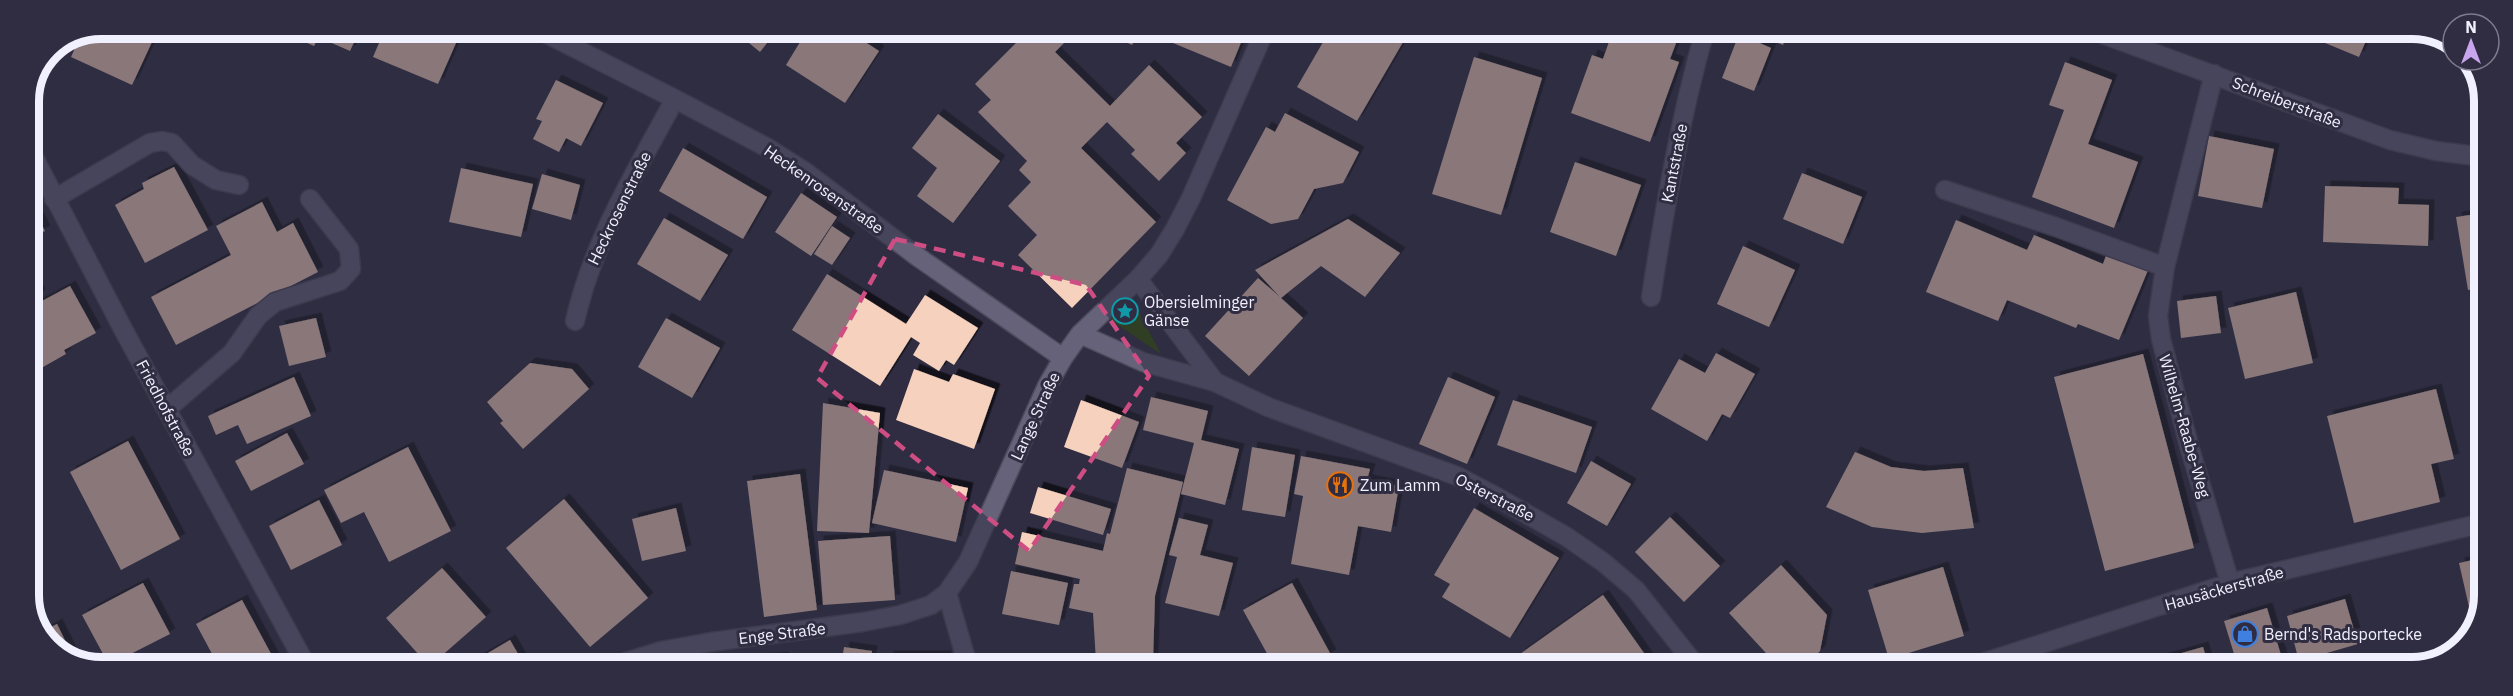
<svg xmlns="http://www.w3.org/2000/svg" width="2513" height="696" font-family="'IBM Plex Sans',sans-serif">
  <defs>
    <filter id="shadow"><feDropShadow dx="5.5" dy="-5.5" stdDeviation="0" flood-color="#0009"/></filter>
  </defs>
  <rect width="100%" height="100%" fill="#302d42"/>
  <path fill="#315500" d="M1131 298 1161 354 1109 319Z"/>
  <path fill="#f6d1bd" filter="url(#shadow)" d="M101 28 158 29 132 85 71 57 80 37Z
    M276 29H323L314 46Z
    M330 29H360L350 51 325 40Z
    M385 29H422L456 43 438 84 373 57Z
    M732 29H778L760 52Z
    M808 29H845L879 51 845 103 786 65Z
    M1030 29H1069L1073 34 1055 52 1110 106 1149 65 1202 117 1176 143 1186 153 1159 181 1131 154 1135 150 1107 122 1081 148 1156 222 1072 308 1018 255 1037 235 1008 206 1031 182 1019 170 1027 161 978 112 991 100 975 84Z
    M1101 30H1140L1132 45Z
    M1178 30H1246L1231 67 1173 43Z
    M1330 30H1410L1357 121 1297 87Z
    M1613 30H1681L1670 59 1679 62 1650 142 1571 113 1592 55 1603 59Z
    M1748 30H1789L1783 45Z
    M1891 30H1928L1923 43Z
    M2175 31H2193L2191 37Z
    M2199 31H2233L2229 42Z
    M2316 31H2370L2359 57 2313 38Z
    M1739 34 1771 48 1754 91 1722 78Z
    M1474 57 1542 78 1501 215 1432 194Z
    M2065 62 2112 80 2088 144 2138 162 2114 228 2032 197 2064 110 2049 105Z
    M556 80 603 103 581 146 566 138 559 152 533 139 542 121 536 119Z
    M1285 113 1359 152 1343 183 1314 189 1298 219 1271 224 1227 200 1266 127 1275 132Z
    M938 114 1000 161 953 223 917 196 937 168 912 148Z
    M2209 136 2274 149 2262 208 2198 196Z
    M683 148 767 197 743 239 659 191Z
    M1575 162 1641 185 1616 256 1550 232Z
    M174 167 208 230 145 263 115 205 144 189 142 183Z
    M461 168 533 184 521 237 449 222Z
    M1802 173 1862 197 1843 244 1783 219Z
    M542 174 580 185 571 220 532 209Z
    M2325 186 2399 188 2398 204 2429 205 2428 246 2323 242Z
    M801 193 837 217 811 256 775 232Z
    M29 200 45 231 29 239Z
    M262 202 277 232 293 223 318 272 176 345 151 297 231 255 216 226Z
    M2484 213V288L2468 290 2456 217Z
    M664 218 728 255 700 301 637 264Z
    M1348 219 1400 253 1365 297 1321 266 1281 298 1303 318 1249 376 1205 336 1258 278 1280 297 1255 270Z
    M1956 220 2027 250 2034 235 2103 264 2107 253 2148 270 2119 340 2078 324 2076 328 2007 300 1998 321 1926 292Z
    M832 226 850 238 832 265 814 254Z
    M1743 246 1795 270 1769 327 1717 304Z
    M29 273 40 295 29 300Z
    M827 274 906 324 925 295 978 328 954 365 946 360 939 371 913 355 920 343 911 337 880 386 792 330Z
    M70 286 96 333 64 350 66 354 29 375V308Z
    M2296 292 2313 363 2245 379 2228 308Z
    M2216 296 2221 333 2181 338 2177 301Z
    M316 318 326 357 289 366 279 326Z
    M666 318 720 348 692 398 638 367Z
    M2483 326V392H2482L2474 327Z
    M1716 353 1755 374 1730 418 1722 414 1707 441 1651 409 1679 359 1705 373Z
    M2143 354 2194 548 2105 571 2054 377Z
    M530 363 572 369 589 389 523 449 500 423 503 421 487 402Z
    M914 369 949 382 953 374 995 389 974 449 896 420Z
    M294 377 311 416 247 444 238 425 216 435 208 416Z
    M1448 377 1495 397 1467 464 1419 444Z
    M2436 389 2454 459 2431 464 2440 502 2354 523 2327 416Z
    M1151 397 1208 411 1201 440 1239 449 1225 505 1181 494 1194 443 1143 430Z
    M1081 400 1139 422 1122 468 1064 447Z
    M1513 400 1592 427 1576 473 1497 445Z
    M823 403 880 413 869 533 817 531Z
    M287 433 304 464 251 491 235 461Z
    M128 441 180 539 121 570 70 472Z
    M408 447 451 531 389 562 364 512 341 523 324 490Z
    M1252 447 1295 455 1285 517 1242 510Z
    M1855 452 1891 467 1924 471 1963 468 1974 528 1922 533 1872 527 1826 507Z
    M1301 456 1370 469 1367 480 1399 486 1391 532 1358 526 1349 575 1291 564 1303 496 1294 494Z
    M1591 461 1631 484 1607 526 1567 503Z
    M1127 468 1183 482 1155 596 1153 661H1096L1093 613 1069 608 1074 584H1079L1080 579 1015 564 1022 532 1103 551 1107 533 1110 534Z
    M884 470 968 488 956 542 872 523Z
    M800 474 817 610 764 617 747 481Z
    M1038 487 1111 509 1103 535 1030 513Z
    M564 499 648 598 590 647 506 548Z
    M319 500 342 545 291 570 269 526Z
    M676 508 686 551 642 561 632 519Z
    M1474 508 1559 558 1510 638 1442 597 1450 584 1434 575Z
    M1670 517 1720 566 1684 602 1635 552Z
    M1179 518 1208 525 1200 555 1233 563 1219 616 1165 603 1177 557 1169 555Z
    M890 536 895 600 823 605 818 541Z
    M2482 558V614L2479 619 2472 620 2459 563Z
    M1781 565 1827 615 1820 651 1807 664 1777 665 1729 613Z
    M1943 567 1964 636 1889 659 1868 590Z
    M442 568 486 617 431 665H428L386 618Z
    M1011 571 1068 583 1059 625 1002 614Z
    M143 583 170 634 109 665 82 615Z
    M1292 583 1331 655 1310 666H1274L1243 610Z
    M1603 595 1651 663 1646 667H1529L1520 654Z
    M2345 599 2358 644 2299 661 2287 616Z
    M242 600 277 665H218L196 624Z
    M2267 608 2283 662 2266 667H2238L2224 621Z
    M57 624 75 661 46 643 42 632Z
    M510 640 525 666H466Z
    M844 647 872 651 870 666H841Z
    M2203 647 2209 667H2132Z
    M888 656H946V666H888Z
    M783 657 784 666H723V664Z
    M1091 658 1092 666H1028V665Z"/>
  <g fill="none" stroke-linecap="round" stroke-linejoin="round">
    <g stroke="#4c4a5b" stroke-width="21">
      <path id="minor" d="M537 29 675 99 768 148 804 171 918 257 1063 358
        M2094 31 2390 140 2436 151 2484 157
        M29 148 124 331 306 665
        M1945 190 2056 227 2165 267 2158 316 2161 339 2190 449 2230 583
        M54 199 150 143 162 141 172 143 192 165 216 180 239 185
        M2165 267 2214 74
        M1138 279 1215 382
        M1651 297C1665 207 1680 118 1705 30
        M575 321C593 241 636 171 675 99
        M1080 334 1143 362 1215 382 1268 407 1457 476 1497 497 1567 537 1603 562 1636 590 1697 667
        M167 409 232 353 258 316 275 302 340 281 351 269 349 249 310 199
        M947 593 968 666
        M613 666 661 651 711 642 863 622 900 615 931 605 947 593 968 562 1047 386 1063 358 1080 334 1138 279 1159 255 1175 229 1191 198 1265 30
        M1970 667 2230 583 2483 523"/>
    </g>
    <use href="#minor" stroke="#65627a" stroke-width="18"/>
  </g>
  <path d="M0 0H2513V696H0ZM895 239 1086 285 1149 376 1029 551 817 378Z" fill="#302d42" fill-opacity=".55" fill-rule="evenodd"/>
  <path fill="none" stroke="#ce4e84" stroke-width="4.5" stroke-dasharray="12 8" stroke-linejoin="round" d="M895 239 1086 285 1149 376 1029 551 817 378Z"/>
  <defs>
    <g id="sight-ring" transform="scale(1.35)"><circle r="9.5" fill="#302d42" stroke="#0f9aa8" stroke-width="1.5"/><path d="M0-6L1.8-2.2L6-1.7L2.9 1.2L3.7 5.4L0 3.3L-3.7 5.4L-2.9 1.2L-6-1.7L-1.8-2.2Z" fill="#0f9aa8"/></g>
    <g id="restaurant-ring" transform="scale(1.35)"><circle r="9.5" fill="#302d42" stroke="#e8710a" stroke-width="1.5"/><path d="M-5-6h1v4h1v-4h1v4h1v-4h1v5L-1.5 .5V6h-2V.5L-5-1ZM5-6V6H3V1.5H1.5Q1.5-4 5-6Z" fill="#e8710a"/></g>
    <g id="shop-ring" transform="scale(1.35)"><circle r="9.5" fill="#302d42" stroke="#3f7fe0" stroke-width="1.5"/><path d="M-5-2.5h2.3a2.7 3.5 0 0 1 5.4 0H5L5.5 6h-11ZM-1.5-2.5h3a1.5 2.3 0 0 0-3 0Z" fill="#3f7fe0"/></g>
  </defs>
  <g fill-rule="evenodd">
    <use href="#sight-ring" x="1125" y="311"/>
    <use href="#restaurant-ring" x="1340" y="485"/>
    <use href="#shop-ring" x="2245" y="634"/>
  </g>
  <g text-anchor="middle" stroke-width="6" stroke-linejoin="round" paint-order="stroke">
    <g font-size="16" fill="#f1f0fe" stroke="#302d42">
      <text transform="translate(2287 102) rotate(21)" y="6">Schreiberstraße</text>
      <text transform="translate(1674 163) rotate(-79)" y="6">Kantstraße</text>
      <text transform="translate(824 189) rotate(35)" y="6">Heckenrosenstraße</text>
      <text transform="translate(619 208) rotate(-64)" y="6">Heckrosenstraße</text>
      <text transform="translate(166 408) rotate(62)" y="6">Friedhofstraße</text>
      <text transform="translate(1035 416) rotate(-65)" y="6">Lange Straße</text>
      <text transform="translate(2185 426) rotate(74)" y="6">Wilhelm-Raabe-Weg</text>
      <text transform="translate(1495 497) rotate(27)" y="6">Osterstraße</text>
      <text transform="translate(2224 588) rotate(-16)" y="6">Hausäckerstraße</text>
      <text transform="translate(782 633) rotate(-7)" y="6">Enge Straße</text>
    </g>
    <g font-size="16" fill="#f1f0fe" stroke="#302d42" text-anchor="start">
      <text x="1144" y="308">Obersielminger<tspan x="1144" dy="18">Gänse</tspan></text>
      <text x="1360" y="491">Zum Lamm</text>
      <text x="2264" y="640">Bernd's Radsportecke</text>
    </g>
  </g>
  <path d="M0 0H2513V696H0ZM101 39H2412A62 62 0 0 1 2474 101V595A62 62 0 0 1 2412 657H101A62 62 0 0 1 39 595V101A62 62 0 0 1 101 39Z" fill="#302d42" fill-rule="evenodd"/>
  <path fill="none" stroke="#f1f0fe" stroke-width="8" d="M101 39H2412A62 62 0 0 1 2474 101V595A62 62 0 0 1 2412 657H101A62 62 0 0 1 39 595V101A62 62 0 0 1 101 39Z"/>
  <g transform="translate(2471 42)"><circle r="28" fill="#302d42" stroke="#7d7b8d" stroke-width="1.5"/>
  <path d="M0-4.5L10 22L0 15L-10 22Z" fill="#c9a5ee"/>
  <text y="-9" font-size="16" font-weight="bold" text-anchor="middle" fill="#f1f0fe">N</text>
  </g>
</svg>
